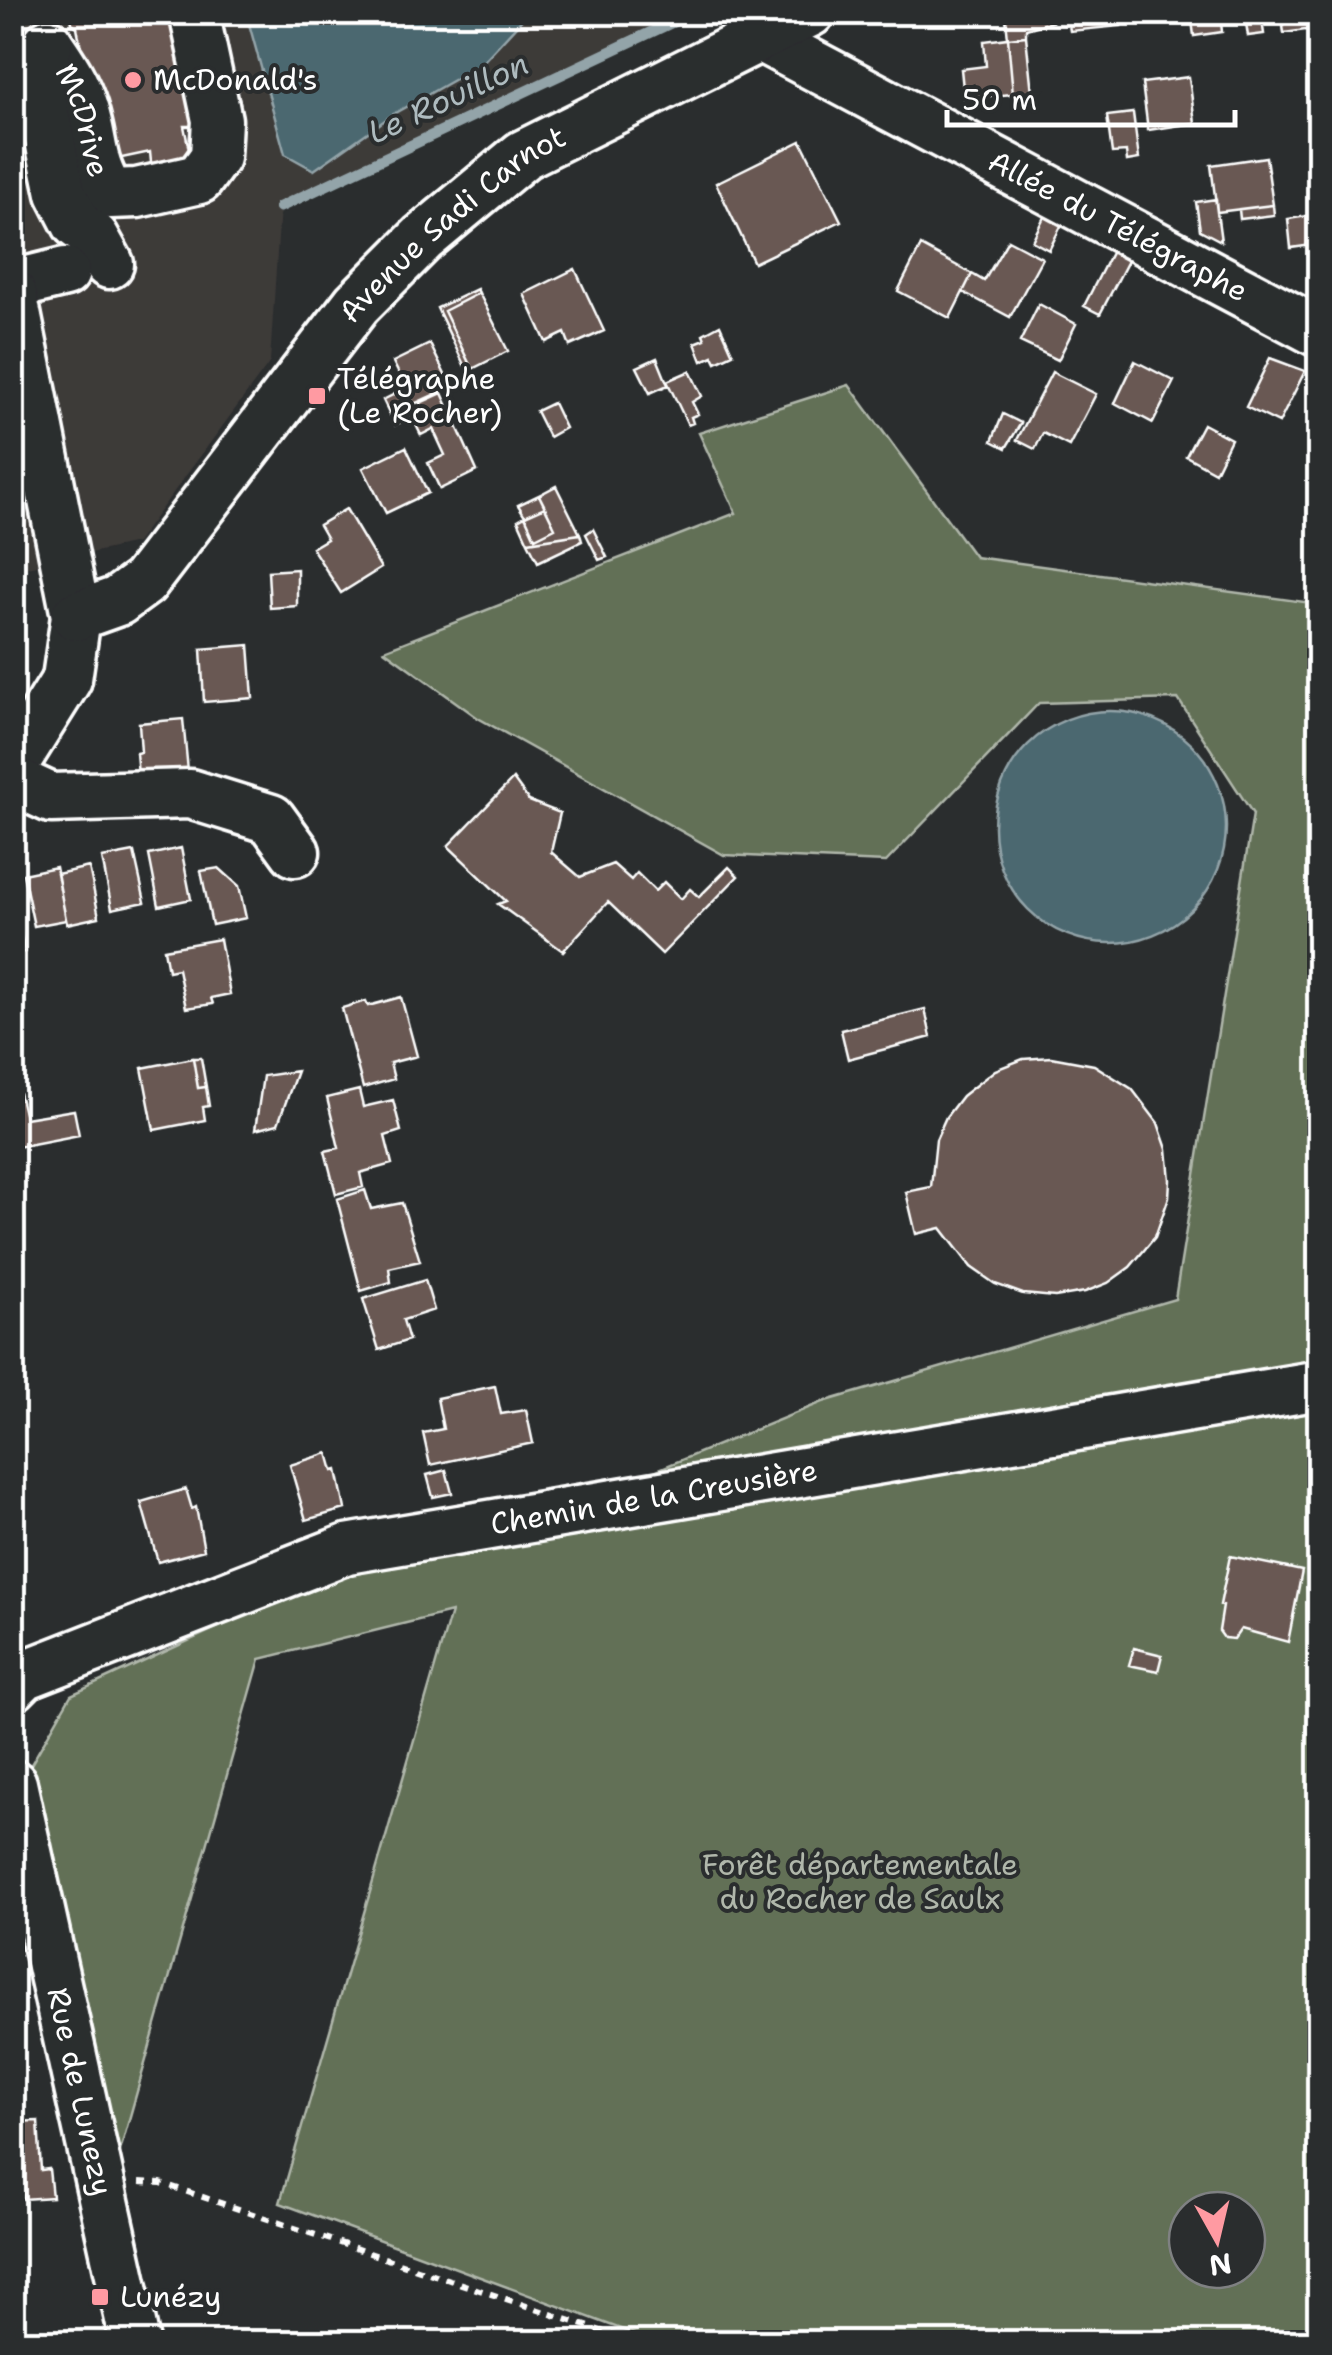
<svg xmlns="http://www.w3.org/2000/svg" width="1332" height="2355" font-family="'Shantell Sans',sans-serif">
  <rect width="100%" height="100%" fill="#2a2d2e"/>
  <filter id="ink" filterUnits="userSpaceOnUse"><feTurbulence type="fractalNoise" baseFrequency=".01" numOctaves="2"/><feDisplacementMap in="SourceGraphic" scale="20" xChannelSelector="R" yChannelSelector="G"/><feConvolveMatrix kernelMatrix="1 2 1 2 8 2 1 2 1" color-interpolation-filters="sRGB"/></filter>
  <g filter="url(#ink)">
    <path fill="#3d3a39" d="M12 13H694L280 207 270 362 136 543 13 570Z"/>
    <path fill="#626f57" stroke="#b0b7ab" stroke-width="2.5" fill-rule="evenodd" d="M849 385 975 557 1319 604V2342H656L280 2203 451 1612 260 1659 117 2162 25 1775 71 1695 353 1565 471 1546 823 1402 1175 1299 1253 814 1178 699 1039 703 886 862 724 855 478 718 384 650 736 513 699 433ZM1187 2210H1247V2270H1187Z"/>
    <path fill="#4b6770" stroke="#93a4a9" stroke-width="2.5" d="M246 13V12L528 13 480 65 395 113 314 170 285 154Z
      M994 827a116 116 0 1 1 232 0a116 116 0 1 1-232 0Z"/>
    <g fill="none" stroke-linecap="round" stroke-linejoin="round">
      <path stroke="#93a4a9" stroke-width="11" d="M280 207 694 12"/>
    </g>
    <path fill="#695852" stroke="#fff" stroke-width="2.5" d="M70 12H170L192 126H184L193 169 175 178 151 162 150 152 103 162 77 27 72 23Z
      M1016 12H1049L1052 22 1026 29V36L1008 38 1006 18 1018 17Z
      M1067 12H1119L1121 26 1070 31Z
      M1191 12H1220L1222 32 1194 36Z
      M1281 12H1320V28L1284 33Z
      M1262 20 1264 34 1248 36 1246 23Z
      M1026 36 1032 92 1013 94 1008 38Z
      M1008 38 1013 94 964 98 961 69 986 66 984 41Z
      M1189 77 1195 123 1148 130 1142 83Z
      M1133 113 1139 159 1127 161 1126 152 1112 153 1107 116Z
      M801 141 841 221 754 263 716 183Z
      M1266 157 1273 205 1217 212 1211 165Z
      M1216 199 1217 212 1221 241 1200 230 1196 202Z
      M1273 205 1274 215 1240 219 1239 209Z
      M1047 211 1064 220 1049 250 1032 241Z
      M1308 216 1312 245 1291 248 1288 219Z
      M1008 240 1042 258 1010 317 963 292 972 274 984 281Z
      M1115 245 1132 253 1100 314 1084 306Z
      M921 246 972 274 950 318 898 291Z
      M575 269 604 331 570 346 565 333 546 342 524 294Z
      M477 289 479 293 444 311 472 369 467 371 437 308Z
      M479 293 508 351 472 369 444 311Z
      M1039 304 1076 324 1058 360 1020 342Z
      M720 325 733 354 716 362 713 356 702 361 695 343 705 339 703 334Z
      M430 344 451 387 414 404 393 362Z
      M657 358 668 385 650 393 637 367Z
      M1270 358 1305 371 1279 423 1246 407Z
      M1135 361 1174 381 1153 423 1115 403Z
      M690 371 702 396 692 402 698 414 691 417 693 423 688 425 667 381Z
      M1052 372 1096 394 1069 446 1043 433 1035 449 1017 440Z
      M399 392 411 417 395 425 383 400Z
      M442 393 477 471 440 489 428 463 445 455 433 429 421 435 416 425 429 420 420 403Z
      M553 403 565 428 549 437 536 411Z
      M1003 414 1021 423 1006 448 992 441Z
      M1203 424 1231 439 1215 472 1186 456Z
      M406 447 428 493 386 513 363 468Z
      M556 486 580 534 528 542 518 520 525 516 535 538 555 528 539 495Z
      M539 495 545 507 525 516 518 505Z
      M545 507 555 528 535 538 525 516Z
      M346 509 381 568 341 593 312 548 327 539 319 525Z
      M593 529 607 557 599 560 586 534Z
      M580 534 582 541 538 562 528 542Z
      M297 569V606L270 608 268 571Z
      M249 645 253 698 204 702 201 649Z
      M183 719 188 771 138 775 136 753 141 752 139 723Z
      M513 779 529 801 560 813 551 852 580 877 613 864 631 880 637 873 655 891 664 882 681 899 690 889 699 897 729 867 738 876 662 954 608 902 563 951 498 904 506 901 448 846Z
      M181 848 191 899 159 906 149 855Z
      M134 852 145 902 112 909 102 858Z
      M56 867 66 920 34 926 23 874Z
      M89 867 99 917 67 924 57 874Z
      M219 868 239 886 246 918 212 925 201 871Z
      M12 908H16L25 952 12 954Z
      M220 939 230 994 211 998 213 1004 186 1008 178 969 168 971 164 949Z
      M401 997 417 1056 390 1063 394 1079 363 1088 342 1008 366 1001 368 1006Z
      M925 1009 931 1037 848 1059 841 1030Z
      M1051 1057 1094 1065 1132 1089 1158 1123 1167 1149 1170 1180 1169 1197 1155 1237 1130 1267 1108 1283 1085 1292 1055 1297 1023 1294 995 1284 971 1267 941 1228 916 1234 906 1192 931 1187 936 1139 946 1117 962 1096 995 1070 1023 1059Z
      M193 1058H201L206 1087 198 1088Z
      M193 1058 198 1088 206 1087 209 1106 203 1107 205 1120 154 1130 142 1068Z
      M12 1063 25 1118 74 1110 79 1135 12 1148Z
      M297 1071 278 1124 255 1130 263 1076Z
      M359 1090 363 1107 393 1100 401 1131 385 1136 392 1164 360 1173 363 1187 336 1194 325 1151 339 1148 327 1098Z
      M365 1190 371 1209 402 1203 420 1261 389 1268 391 1282 361 1291 337 1199Z
      M425 1280 434 1310 403 1320 409 1340 379 1350 363 1299Z
      M495 1386 501 1414 526 1410 533 1443 430 1465 423 1433 443 1429 437 1398Z
      M328 1453 333 1471 337 1470 345 1509 306 1520 290 1465Z
      M446 1470 452 1493 433 1497 427 1475Z
      M186 1489 192 1509 196 1507 204 1550 158 1562 141 1502Z
      M1230 1556 1302 1571 1288 1642 1241 1629 1234 1639 1224 1638 1219 1631 1223 1606 1220 1605Z
      M1134 1648 1162 1655 1158 1671 1129 1665Z
      M38 2121 41 2170 49 2169 52 2197 23 2199 21 2173H12V2122Z"/>
    <g fill="none" stroke-linecap="round" stroke-linejoin="round">
      <g stroke="#fff" stroke-width="55">
        <g id="minor">
          <path id="s1" d="M760 37 1320 333"/>
          <path id="s2" d="M48 44C62 64 76 85 83 109 94 143 89 162 110 194L137 193 199 179 215 157 217 120 194 12"/>
          <path d="M48 44 38 83 61 193 77 224 94 237 109 264"/>
          <path d="M12 285 65 272"/>
          <path d="M12 293 76 616 67 679 12 767"/>
          <path id="s3" d="M76 616 118 601 144 582 357 304 423 238 523 155 810 12"/>
          <path d="M12 780 51 798 190 794 271 819 295 852"/>
          <path id="s4" d="M12 1687 24 1675 347 1549 1320 1385"/>
          <path id="s5" d="M12 1784 135 2342"/>
        </g>
      </g>
      <path stroke="#fff" stroke-width="6" stroke-dasharray="8 8" stroke-linecap="butt" d="M140 2182 161 2183 634 2342"/>
      <use href="#minor" stroke="#2a2d2e" stroke-width="48"/>
    </g>
  </g>
  <g fill="#ff9aa2" stroke="#2a2d2e" stroke-width="4">
    <circle cx="133" cy="80" r="10"/>
    <rect x="307" y="386" width="20" height="20" rx="5"/>
    <rect x="90" y="2287" width="20" height="20" rx="5"/>
  </g>
  <g text-anchor="middle" stroke-width="8" stroke-linejoin="round" paint-order="stroke">
    <g font-size="30" fill="#fff" stroke="#2a2d2e" text-anchor="start">
      <text x="153" y="90">McDonald's</text>
      <text x="337" y="389">Télégraphe<tspan x="337" dy="34">(Le Rocher)</tspan></text>
      <text x="120" y="2307">Lunézy</text>
    </g>
    <g font-size="30" fill="#fff" stroke="#2a2d2e">
      <text dy="10" stroke="none"><textPath href="#s2" startOffset="85">McDrive</textPath></text>
      <text dy="10" stroke="none"><textPath href="#s1" startOffset="405">Allée du Télégraphe</textPath></text>
      <text dy="10" stroke="none"><textPath href="#s3" startOffset="552">Avenue Sadi Carnot</textPath></text>
      <text dy="10" stroke="none"><textPath href="#s4" startOffset="675">Chemin de la Creusière</textPath></text>
      <text dy="10" stroke="none"><textPath href="#s5" startOffset="315">Rue de Lunezy</textPath></text>
    </g>
    <g font-size="30" fill="#b0b7ab" stroke="#2a2d2e">
      <text x="860" y="1875">Forêt départementale<tspan x="860" dy="34">du Rocher de Saulx</tspan></text>
    </g>
    <g font-size="32" font-style="italic" fill="#aebbbf" stroke="#2a2d2e">
      <text transform="translate(448 98) rotate(-25)" y="11">Le Rouillon</text>
    </g>
  </g>
  <rect width="1332" height="2355" fill="none" stroke="#2a2d2e" stroke-width="50"/>
  <rect x="25" y="25" width="1282" height="2305" fill="none" stroke="#fff" stroke-width="4" filter="url(#ink)"/>
  <g transform="translate(1217 2240) rotate(172)"><circle r="48" fill="#2a2d2e" stroke="#7f8182" stroke-width="2.5"/>
  <path d="M0-8L18 38L0 25L-18 38Z" fill="#ff9aa2"/>
  <text y="-15" font-size="28" font-weight="bold" text-anchor="middle" fill="#ffffff">N</text>
  </g>
  <path d="M947 110v15h288v-15" fill="none" stroke="#ffffff" stroke-width="5"/>
  <text x="962" y="110" font-size="30" fill="#ffffff" stroke="#2a2d2e" stroke-width="8" paint-order="stroke">50 m</text>
</svg>
